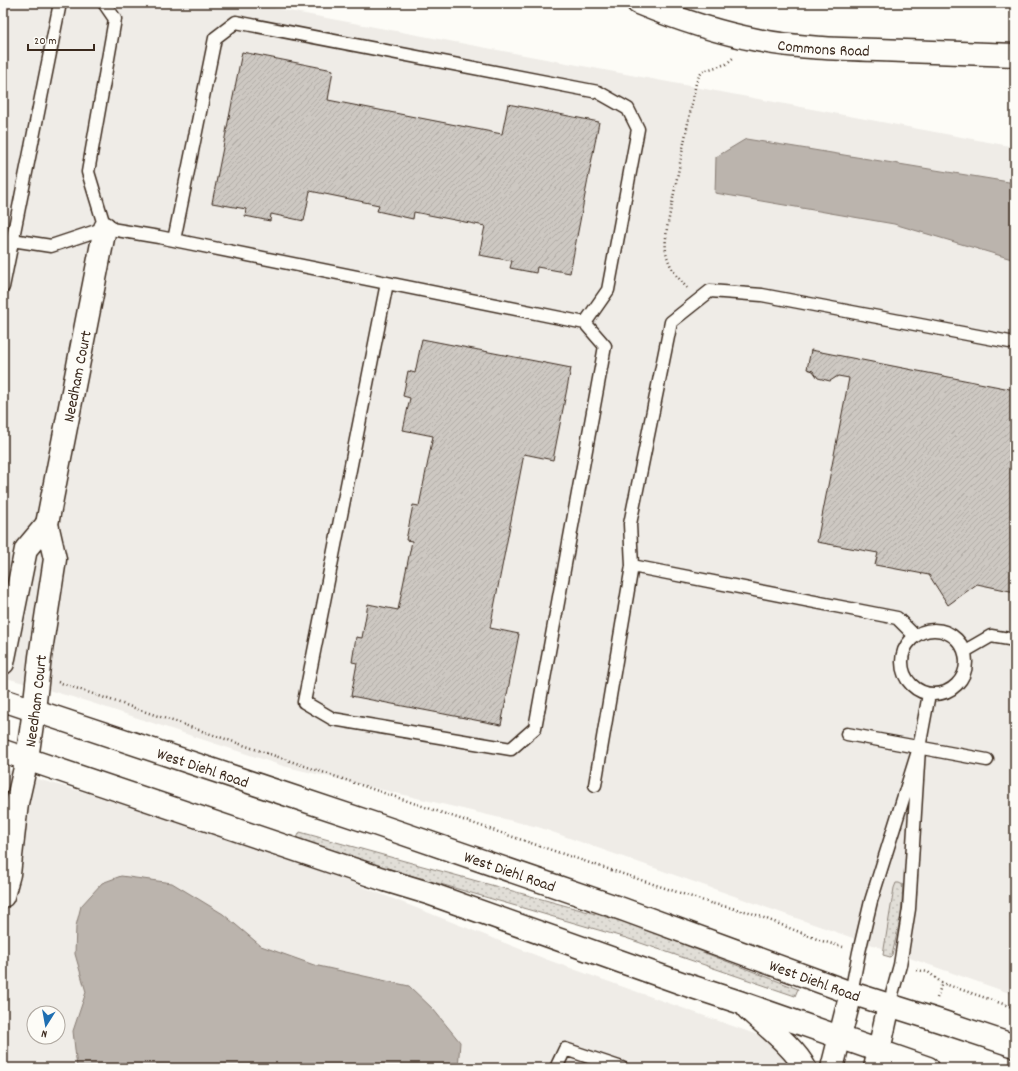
<svg xmlns="http://www.w3.org/2000/svg" width="1018" height="1071" font-family="Dekko,sans-serif">
  <defs>
    <pattern id="grass-dots" width="8" height="8" patternUnits="userSpaceOnUse"><rect width="8" height="8" fill="#e1ded7"/><path d="M2 2h.1M6 6h.1" fill="none" stroke="#c2bfb8" stroke-width="1.8" stroke-linecap="round"/></pattern>
    <pattern id="building-hatch" width="6" height="6" patternUnits="userSpaceOnUse"><rect width="6" height="6" fill="#cdc8c2"/><path d="M-1 1l2-2M0 6l6-6M5 7l2-2" fill="none" stroke="#b1aca6"/></pattern>
  </defs>
  <rect width="100%" height="100%" fill="#fdfcf7"/>
  <filter id="ink" filterUnits="userSpaceOnUse"><feTurbulence type="fractalNoise" baseFrequency=".025" numOctaves="2"/><feDisplacementMap in="SourceGraphic" scale="8" xChannelSelector="R" yChannelSelector="G"/><feConvolveMatrix kernelMatrix="1 2 1 2 8 2 1 2 1" color-interpolation-filters="sRGB"/></filter>
  <g filter="url(#ink)">
    <path fill="#efece7" fill-rule="evenodd" d="M3 3H246L1015 147V995L538 827 283 766 86 701 3 677Z
      M3 769 90 794 295 860 548 960 755 1034 770 1039 790 1063 792 1068H3ZM34 1013H58V1037H34Z"/>
    <path fill="url(#grass-dots)" stroke="#8e847a" d="M300 832 628 923 798 989 795 996 626 938 406 874 297 838Z
      M896 883H899L903 885 901 916 892 955 890 957 883 955 894 888Z"/>
    <path fill="#bbb4ad" stroke="#887d74" d="M746 139 1015 183V260L894 224 715 193 716 157Z
      M121 876 172 883 223 914 261 946 314 965 409 986 433 1009 460 1042 458 1068H77L73 1031 86 992 75 954 76 926 81 906 102 883Z"/>
    <path fill="url(#building-hatch)" stroke="#3b2a1e" d="M242 52 333 70 328 100 502 134 508 104 599 122 570 273 537 267 536 273 510 268 512 261 479 255 485 226 414 212 413 219 377 211 379 205 310 191 304 221 271 214 270 221 245 216 246 209 212 203Z
      M422 339 571 368 553 460 524 454 490 628 519 634 501 725 351 696 357 663 352 662 356 637 362 638 368 604 398 610 412 541 406 540 413 505 419 506 433 436 403 430 410 398 403 396 408 371 415 373Z
      M811 350 1015 390V592L977 584 948 605 929 575 875 565 878 553 817 542 849 378 838 376 830 381 818 378 813 371 807 369Z"/>
    <g fill="none" stroke-linecap="round" stroke-linejoin="round">
      <g stroke="#3b2a1e" stroke-width="15">
        <path id="service" d="M104 3 115 19 88 172 105 228
          M12 240 51 246 105 228 159 237 585 323 605 346 535 728 511 749 333 719 304 702 387 283
          M174 240 215 38 236 22 598 92 628 109 638 129 608 290 585 323
          M3 287 60 3
          M632 566 897 618 915 636
          M902 662a32 32 0 1 1 64 0a32 32 0 1 1-64 0Z
          M965 651 991 636 1015 640
          M847 734 987 760
          M919 748 929 694
          M595 785 632 566 630 524 671 322 710 291 762 295 1015 343
          M851 993 859 952 871 901 919 748 909 909 900 965 889 1005
          M556 1068 565 1049 622 1068"/>
      </g>
      <g stroke="#3b2a1e" stroke-width="25">
        <g id="minor">
          <path id="s1" d="M638 3C677 19 716 32 757 40 797 48 838 49 878 50 924 52 969 53 1015 55"/>
          <path d="M3 663 26 549 47 524"/>
          <path id="s2" d="M3 896 9 874 17 803 27 759 34 710 40 657 55 559 47 524 105 228"/>
        </g>
      </g>
      <g stroke="#3b2a1e" stroke-width="25">
        <g id="tertiary">
          <path id="s3" d="M3 700 378 825 622 909 851 993 940 1021 1015 1046"/>
          <path d="M3 751 385 880 428 893 684 984 739 1002 928 1068"/>
          <path d="M748 1009C765 1025 795 1048 805 1068"/>
          <path d="M832 1068 851 993"/>
          <path d="M875 1068 889 1005"/>
        </g>
      </g>
      <path stroke="#3b2a1e" stroke-width="2.5" stroke-dasharray="1 3" stroke-linecap="butt" d="M687 288C680 280 671 270 668 259 664 249 666 238 667 228L696 83 699 76 703 71 726 64 733 58
        M58 682 569 856 710 903 749 912 822 941 843 947
        M917 970 928 972 942 983 1015 1008
        M937 998 942 983"/>
      <use href="#service" stroke="#fdfcf7" stroke-width="12"/>
      <use href="#minor" stroke="#fdfcf7" stroke-width="22"/>
      <use href="#tertiary" stroke="#fdfcf7" stroke-width="22"/>
    </g>
  </g>
  <g text-anchor="middle" stroke-width="3" stroke-linejoin="round" paint-order="stroke">
    <g font-size="16" fill="#3b2a1e" stroke="#fdfcf7">
      <text dy="6" stroke="none"><textPath href="#s1" startOffset="192">Commons Road</textPath></text>
      <text dy="6" stroke="none"><textPath href="#s2" startOffset="528">Needham Court</textPath></text>
      <text dy="6" stroke="none"><textPath href="#s2" startOffset="198">Needham Court</textPath></text>
      <text dy="6" stroke="none"><textPath href="#s3" startOffset="211">West Diehl Road</textPath></text>
      <text dy="6" stroke="none"><textPath href="#s3" startOffset="535">West Diehl Road</textPath></text>
      <text dy="6" stroke="none"><textPath href="#s3" startOffset="859">West Diehl Road</textPath></text>
    </g>
  </g>
  <rect width="1018" height="1071" fill="none" stroke="#fdfcf7" stroke-width="16"/>
  <rect x="8" y="8" width="1002" height="1055" fill="none" stroke="#3b2a1e" stroke-width="1.5" filter="url(#ink)"/>
  <g transform="translate(46 1025) rotate(191)"><circle r="19" fill="#fdfcf7" stroke="#afa8a0"/>
  <path d="M0-3L7 15L0 10L-7 15Z" fill="#1f6fb2"/>
  <text y="-6" font-size="11" font-weight="bold" text-anchor="middle" fill="#3b2a1e">N</text>
  </g>
  <path d="M28 44v6h66v-6" fill="none" stroke="#3b2a1e" stroke-width="2"/>
  <text x="34" y="44" font-size="12" fill="#3b2a1e" stroke="#fdfcf7" stroke-width="3" paint-order="stroke">20 m</text>
</svg>
